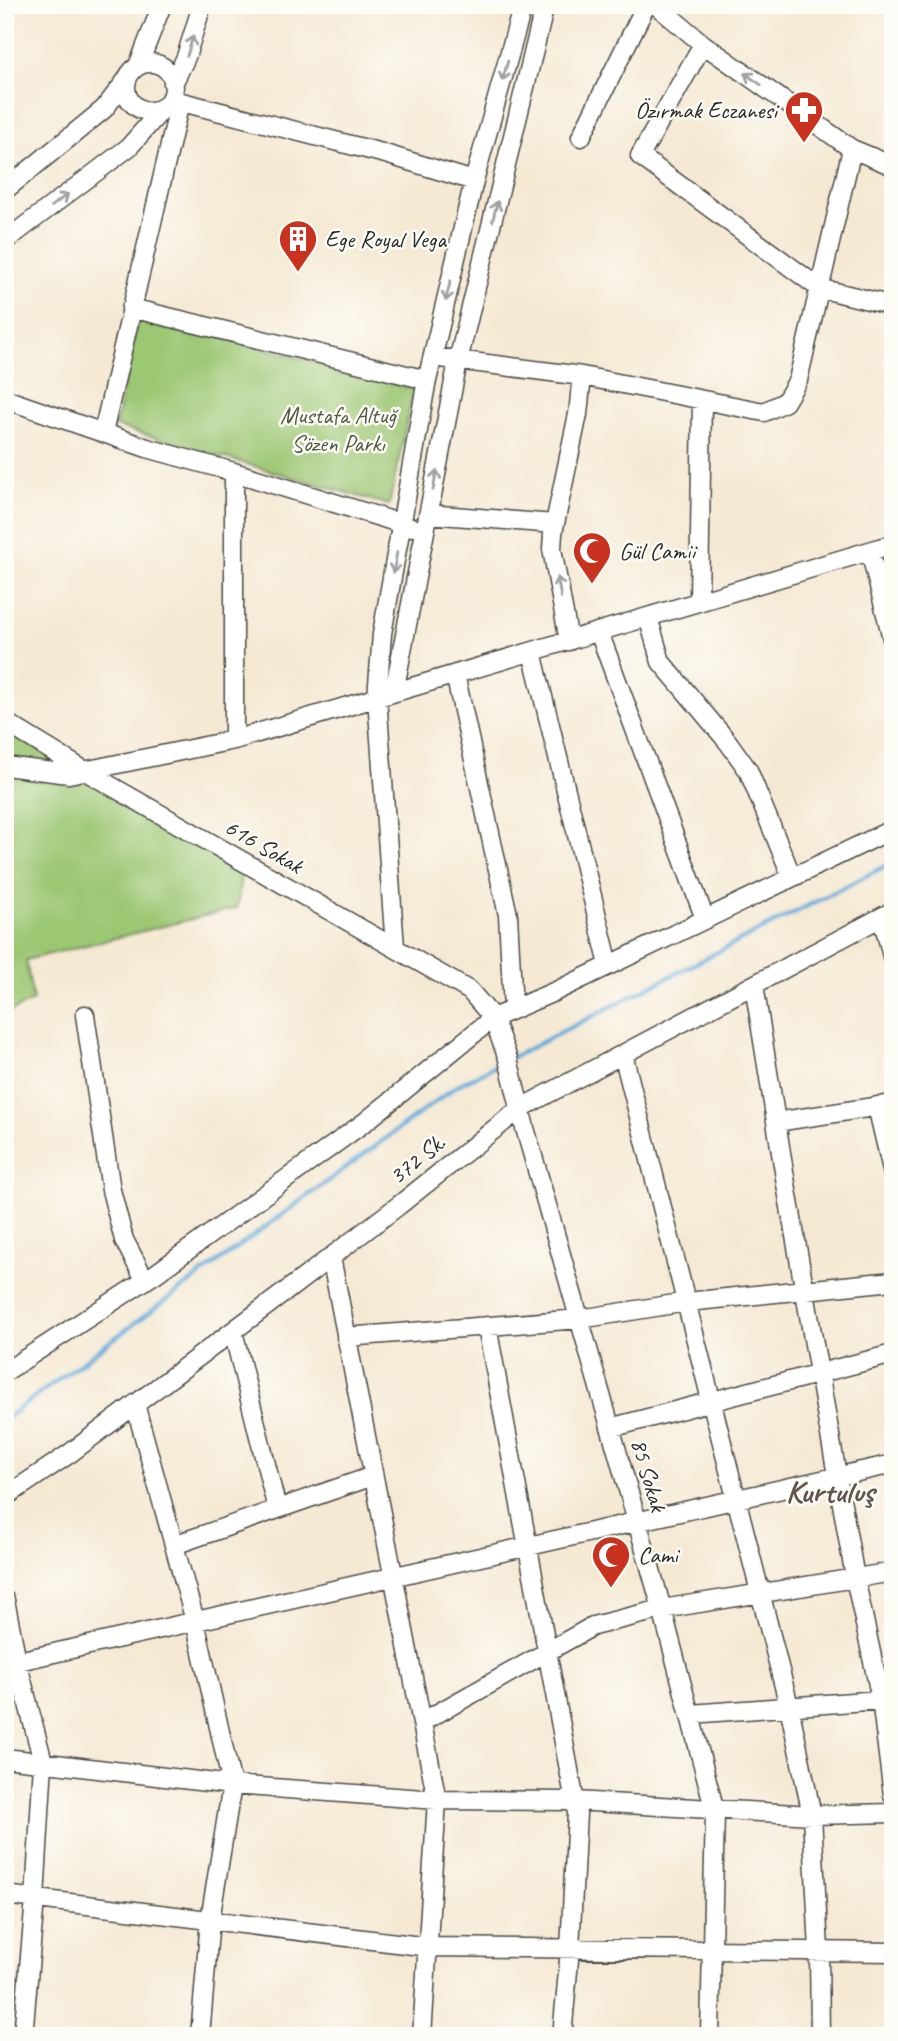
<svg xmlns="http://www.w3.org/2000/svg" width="898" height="2041" font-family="Caveat,sans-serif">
  <rect width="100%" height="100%" fill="#fdfcf7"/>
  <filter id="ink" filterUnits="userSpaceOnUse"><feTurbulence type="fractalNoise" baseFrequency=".0143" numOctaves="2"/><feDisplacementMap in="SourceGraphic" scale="14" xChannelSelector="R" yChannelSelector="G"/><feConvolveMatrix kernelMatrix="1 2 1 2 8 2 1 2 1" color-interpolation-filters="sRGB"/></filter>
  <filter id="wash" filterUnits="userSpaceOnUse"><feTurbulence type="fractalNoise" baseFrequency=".00686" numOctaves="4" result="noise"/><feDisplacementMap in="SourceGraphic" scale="28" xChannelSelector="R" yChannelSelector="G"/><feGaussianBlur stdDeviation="1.57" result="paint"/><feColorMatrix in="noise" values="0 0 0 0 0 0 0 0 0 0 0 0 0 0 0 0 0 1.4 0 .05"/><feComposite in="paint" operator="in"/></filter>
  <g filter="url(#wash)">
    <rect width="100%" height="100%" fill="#f5e9d3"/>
    <path fill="#9cc773" stroke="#64794f" stroke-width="2" d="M139 314 414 389 389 505 115 426Z
      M5 729 242 868 237 908 26 960 33 1001 5 1014Z"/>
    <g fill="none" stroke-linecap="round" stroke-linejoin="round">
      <path stroke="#65abdb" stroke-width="4.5" d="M513 1057 893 862
        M5 1419 458 1085 505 1061"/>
    </g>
  </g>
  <g filter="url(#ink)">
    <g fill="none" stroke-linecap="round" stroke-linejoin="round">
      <g stroke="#494844" stroke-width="21">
        <path id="minor" d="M656 5 703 44 852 149 893 166
          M703 44 640 156 819 288 893 306
          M126 87a24 24 0 1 1 48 0a24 24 0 1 1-48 0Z
          M138 66 162 5
          M173 84 186 57 202 5
          M170 99 382 153 474 181
          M581 137 646 5
          M5 190 104 109 128 78
          M5 241 129 147 165 106
          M131 308 427 380
          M433 357 582 376 764 412 785 402 798 380 852 149
          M5 399 147 448 234 472 412 527
          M103 433 180 102
          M234 472V740
          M428 514 555 524
          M870 551 893 642
          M699 602 702 400
          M648 617 661 662 728 742 748 770 792 877
          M599 632 705 919
          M569 641 552 549 553 533 578 414 582 376
          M532 652 609 965
          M455 674 508 915 513 1009
          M394 692 458 361 545 5
          M5 722 85 771 470 991 493 1018 508 1059 525 1128 662 1609 715 1811 710 2036
          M5 766 69 774 234 740 893 544
          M882 917 893 960
          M395 948 377 697 382 634 426 385 474 181 523 5
          M754 985 787 1190 855 1578 881 1699 893 1795
          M85 1015 111 1190 124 1240 145 1280
          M623 1054 789 1706 812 1815 819 1951 820 2036
          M877 1106 893 1174
          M776 1122 893 1104
          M331 1257 437 1800 422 2036
          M487 1326 577 1813 570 1949 562 2036
          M233 1331 277 1509
          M346 1337 580 1319 687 1302 893 1281
          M5 1372 155 1274 365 1122 493 1018 556 991 893 829
          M135 1404 195 1621 232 1785 210 1920 200 2036
          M610 1428 893 1354
          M5 1497 69 1454 277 1298 398 1206 521 1108 893 911
          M174 1545 373 1476
          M5 1600 17 1661 43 1762 35 1899 23 2036
          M5 1664 893 1464
          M690 1714 893 1699
          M422 1722 593 1626 662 1609 893 1572
          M5 1758 232 1785 437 1800 575 1801 812 1815 893 1813
          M5 1895 429 1947 893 1952"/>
      </g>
      <use href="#minor" stroke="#fff" stroke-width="18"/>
    </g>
    <defs><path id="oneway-shaft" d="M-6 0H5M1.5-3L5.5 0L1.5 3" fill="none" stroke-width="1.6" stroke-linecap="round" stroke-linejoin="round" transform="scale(1.75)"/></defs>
    <g stroke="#a0a0a0">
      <use href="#oneway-shaft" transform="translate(190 46) rotate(-73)"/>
      <use href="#oneway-shaft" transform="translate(505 71) rotate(106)"/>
      <use href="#oneway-shaft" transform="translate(753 79) rotate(-145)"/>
      <use href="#oneway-shaft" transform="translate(60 200) rotate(-37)"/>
      <use href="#oneway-shaft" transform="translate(495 211) rotate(-76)"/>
      <use href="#oneway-shaft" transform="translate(448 291) rotate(103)"/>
      <use href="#oneway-shaft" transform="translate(435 480) rotate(-79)"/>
      <use href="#oneway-shaft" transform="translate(395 563) rotate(100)"/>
      <use href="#oneway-shaft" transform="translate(559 587) rotate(-100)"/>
    </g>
  </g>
  <defs>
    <g id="pharmacy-pin" transform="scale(2.0125)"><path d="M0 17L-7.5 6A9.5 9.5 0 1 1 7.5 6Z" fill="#c8321e" stroke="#fdfcf7"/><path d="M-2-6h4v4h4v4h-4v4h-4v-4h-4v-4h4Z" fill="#fff"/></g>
    <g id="building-pin" transform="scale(2.0125)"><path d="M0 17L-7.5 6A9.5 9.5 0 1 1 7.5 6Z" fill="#c8321e" stroke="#fdfcf7"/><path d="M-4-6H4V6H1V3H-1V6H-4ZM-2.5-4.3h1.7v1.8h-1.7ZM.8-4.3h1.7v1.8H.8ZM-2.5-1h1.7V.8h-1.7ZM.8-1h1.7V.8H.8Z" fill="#fff"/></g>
    <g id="mosque-pin" transform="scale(2.0125)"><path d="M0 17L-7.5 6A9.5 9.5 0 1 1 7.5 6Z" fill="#c8321e" stroke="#fdfcf7"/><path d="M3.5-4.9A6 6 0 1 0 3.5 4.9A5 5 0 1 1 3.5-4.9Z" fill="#fff"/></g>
  </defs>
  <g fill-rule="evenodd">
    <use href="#pharmacy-pin" x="804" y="110"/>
    <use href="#building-pin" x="298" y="239"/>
    <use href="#mosque-pin" x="592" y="551"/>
    <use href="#mosque-pin" x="611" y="1555"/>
  </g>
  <g text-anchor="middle" stroke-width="5" stroke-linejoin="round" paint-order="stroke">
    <g font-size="24" fill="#2b2b2b" stroke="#fdfcf7" text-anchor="start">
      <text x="777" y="118" text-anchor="end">Özırmak Eczanesi</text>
      <text x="325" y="247">Ege Royal Vega</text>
      <text x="619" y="559">Gül Camii</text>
      <text x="638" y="1563">Cami</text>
    </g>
    <g font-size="24" fill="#4d5a41" stroke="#fdfcf7">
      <text x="338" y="423">Mustafa Altuğ<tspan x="338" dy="28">Sözen Parkı</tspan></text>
    </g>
    <g font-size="24" fill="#2b2b2b" stroke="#fdfcf7">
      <text transform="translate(264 846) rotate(30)" y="8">616 Sokak</text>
      <text transform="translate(417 1159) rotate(-39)" y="8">372 Sk.</text>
      <text transform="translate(649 1475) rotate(74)" y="8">85 Sokak</text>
    </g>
    <g font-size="32" font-weight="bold" fill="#63524d" stroke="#fdfcf7">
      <text x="830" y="1502">Kurtuluş</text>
    </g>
  </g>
  <rect width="898" height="2041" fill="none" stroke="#fdfcf7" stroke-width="28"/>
</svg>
